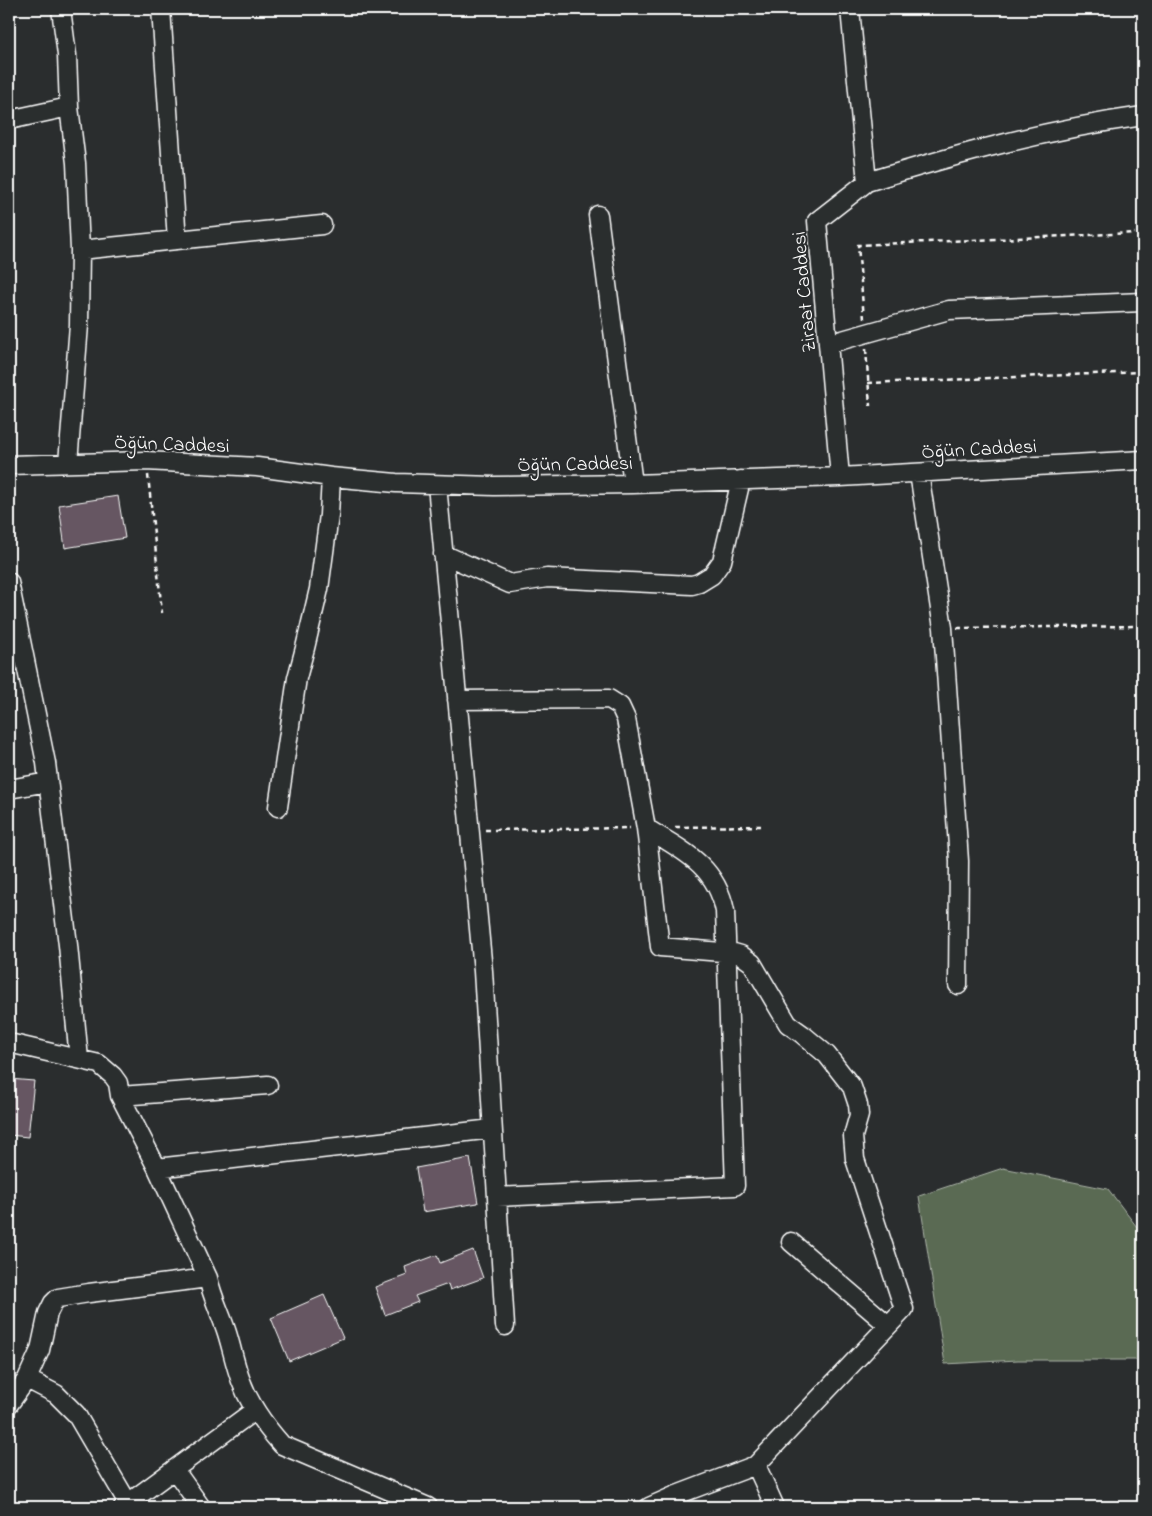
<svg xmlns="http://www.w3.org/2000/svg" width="1152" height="1516" font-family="'Indie Flower',sans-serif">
  <rect width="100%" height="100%" fill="#2a2d2e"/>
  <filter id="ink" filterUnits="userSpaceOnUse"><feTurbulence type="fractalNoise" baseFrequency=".02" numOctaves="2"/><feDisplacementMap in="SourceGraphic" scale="10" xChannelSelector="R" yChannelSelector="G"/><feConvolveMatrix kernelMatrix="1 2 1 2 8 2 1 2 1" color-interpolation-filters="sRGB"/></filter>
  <g filter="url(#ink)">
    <path fill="#5a6a53" stroke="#acb4a9" d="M1003 1168 1108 1189 1143 1235V1360H1018L945 1364 919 1196Z"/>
    <path fill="#665762" stroke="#fff" d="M118 496 125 538 65 548 59 505Z
      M9 1079 34 1081 28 1137 9 1135Z
      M470 1158 478 1203 423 1212 416 1168Z
      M473 1250 483 1278 450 1290 448 1284 415 1296 418 1302 385 1315 375 1287 407 1275 405 1267 437 1255 440 1263Z
      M324 1295 343 1338 289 1361 271 1318Z"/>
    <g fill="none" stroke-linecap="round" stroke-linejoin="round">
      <g stroke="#fff" stroke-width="21">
        <path id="minor" d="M61 9 67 55 69 107 76 163 80 250 79 325 68 463
          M161 9 177 240
          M9 120 69 107
          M867 182C958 154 1049 129 1143 116
          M598 215 633 484
          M80 250 322 225
          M828 344 949 310 1143 302
          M9 465 146 461 257 467 331 477 396 483 494 486 633 484 840 477 1143 460
          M919 473 943 628 959 861 958 985
          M840 477 817 221 867 182 850 9
          M437 485 483 971 505 1326
          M443 554 510 584 547 578 692 585 699 583 712 575 722 561 741 480
          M9 582 46 763 68 945 79 1059
          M457 700 609 699 620 706 626 719 646 828 660 947 734 953 741 955 752 963 788 1024 802 1034 827 1055 852 1087 858 1105 859 1115 853 1136 855 1159 904 1309 756 1465
          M9 789 48 782
          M278 807 297 678 305 648 319 589 329 515 331 477
          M9 1043 99 1064 113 1076 118 1083 120 1096 157 1168 208 1278C212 1297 221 1314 227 1333 232 1349 235 1365 241 1381 250 1406 265 1426 282 1445L428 1507
          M120 1096 268 1085
          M157 1168 492 1129
          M497 1197 735 1186 725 911C716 865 682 850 646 828
          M791 1242 888 1325
          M27 1379 56 1394 76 1414 128 1503
          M9 1404 27 1379 40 1350 48 1313 53 1303 58 1298 89 1293 208 1278
          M174 1469 201 1507
          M123 1507 255 1410
          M649 1507 674 1496 756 1465 775 1507"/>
      </g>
      <path stroke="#fff" stroke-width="2.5" stroke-dasharray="5 4" stroke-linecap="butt" d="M864 319 858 245 1135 233
        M866 349 870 406
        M868 383 1143 372
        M148 475 162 613
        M957 628 1143 626
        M675 827 764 826
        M485 830 630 828"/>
      <use href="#minor" stroke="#2a2d2e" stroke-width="18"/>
    </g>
  </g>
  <g text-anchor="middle" stroke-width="4" stroke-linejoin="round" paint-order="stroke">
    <g font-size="20" fill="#fff" stroke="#2a2d2e">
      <text transform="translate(803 292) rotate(-95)" y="7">Ziraat Caddesi</text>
      <text transform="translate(172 443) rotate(2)" y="7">Öğün Caddesi</text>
      <text transform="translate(979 448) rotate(-3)" y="7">Öğün Caddesi</text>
      <text transform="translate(575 463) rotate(-1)" y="7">Öğün Caddesi</text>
    </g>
  </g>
  <rect width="1152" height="1516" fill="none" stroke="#2a2d2e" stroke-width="30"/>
  <rect x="15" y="15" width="1122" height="1486" fill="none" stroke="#fff" stroke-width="2" filter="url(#ink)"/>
</svg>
